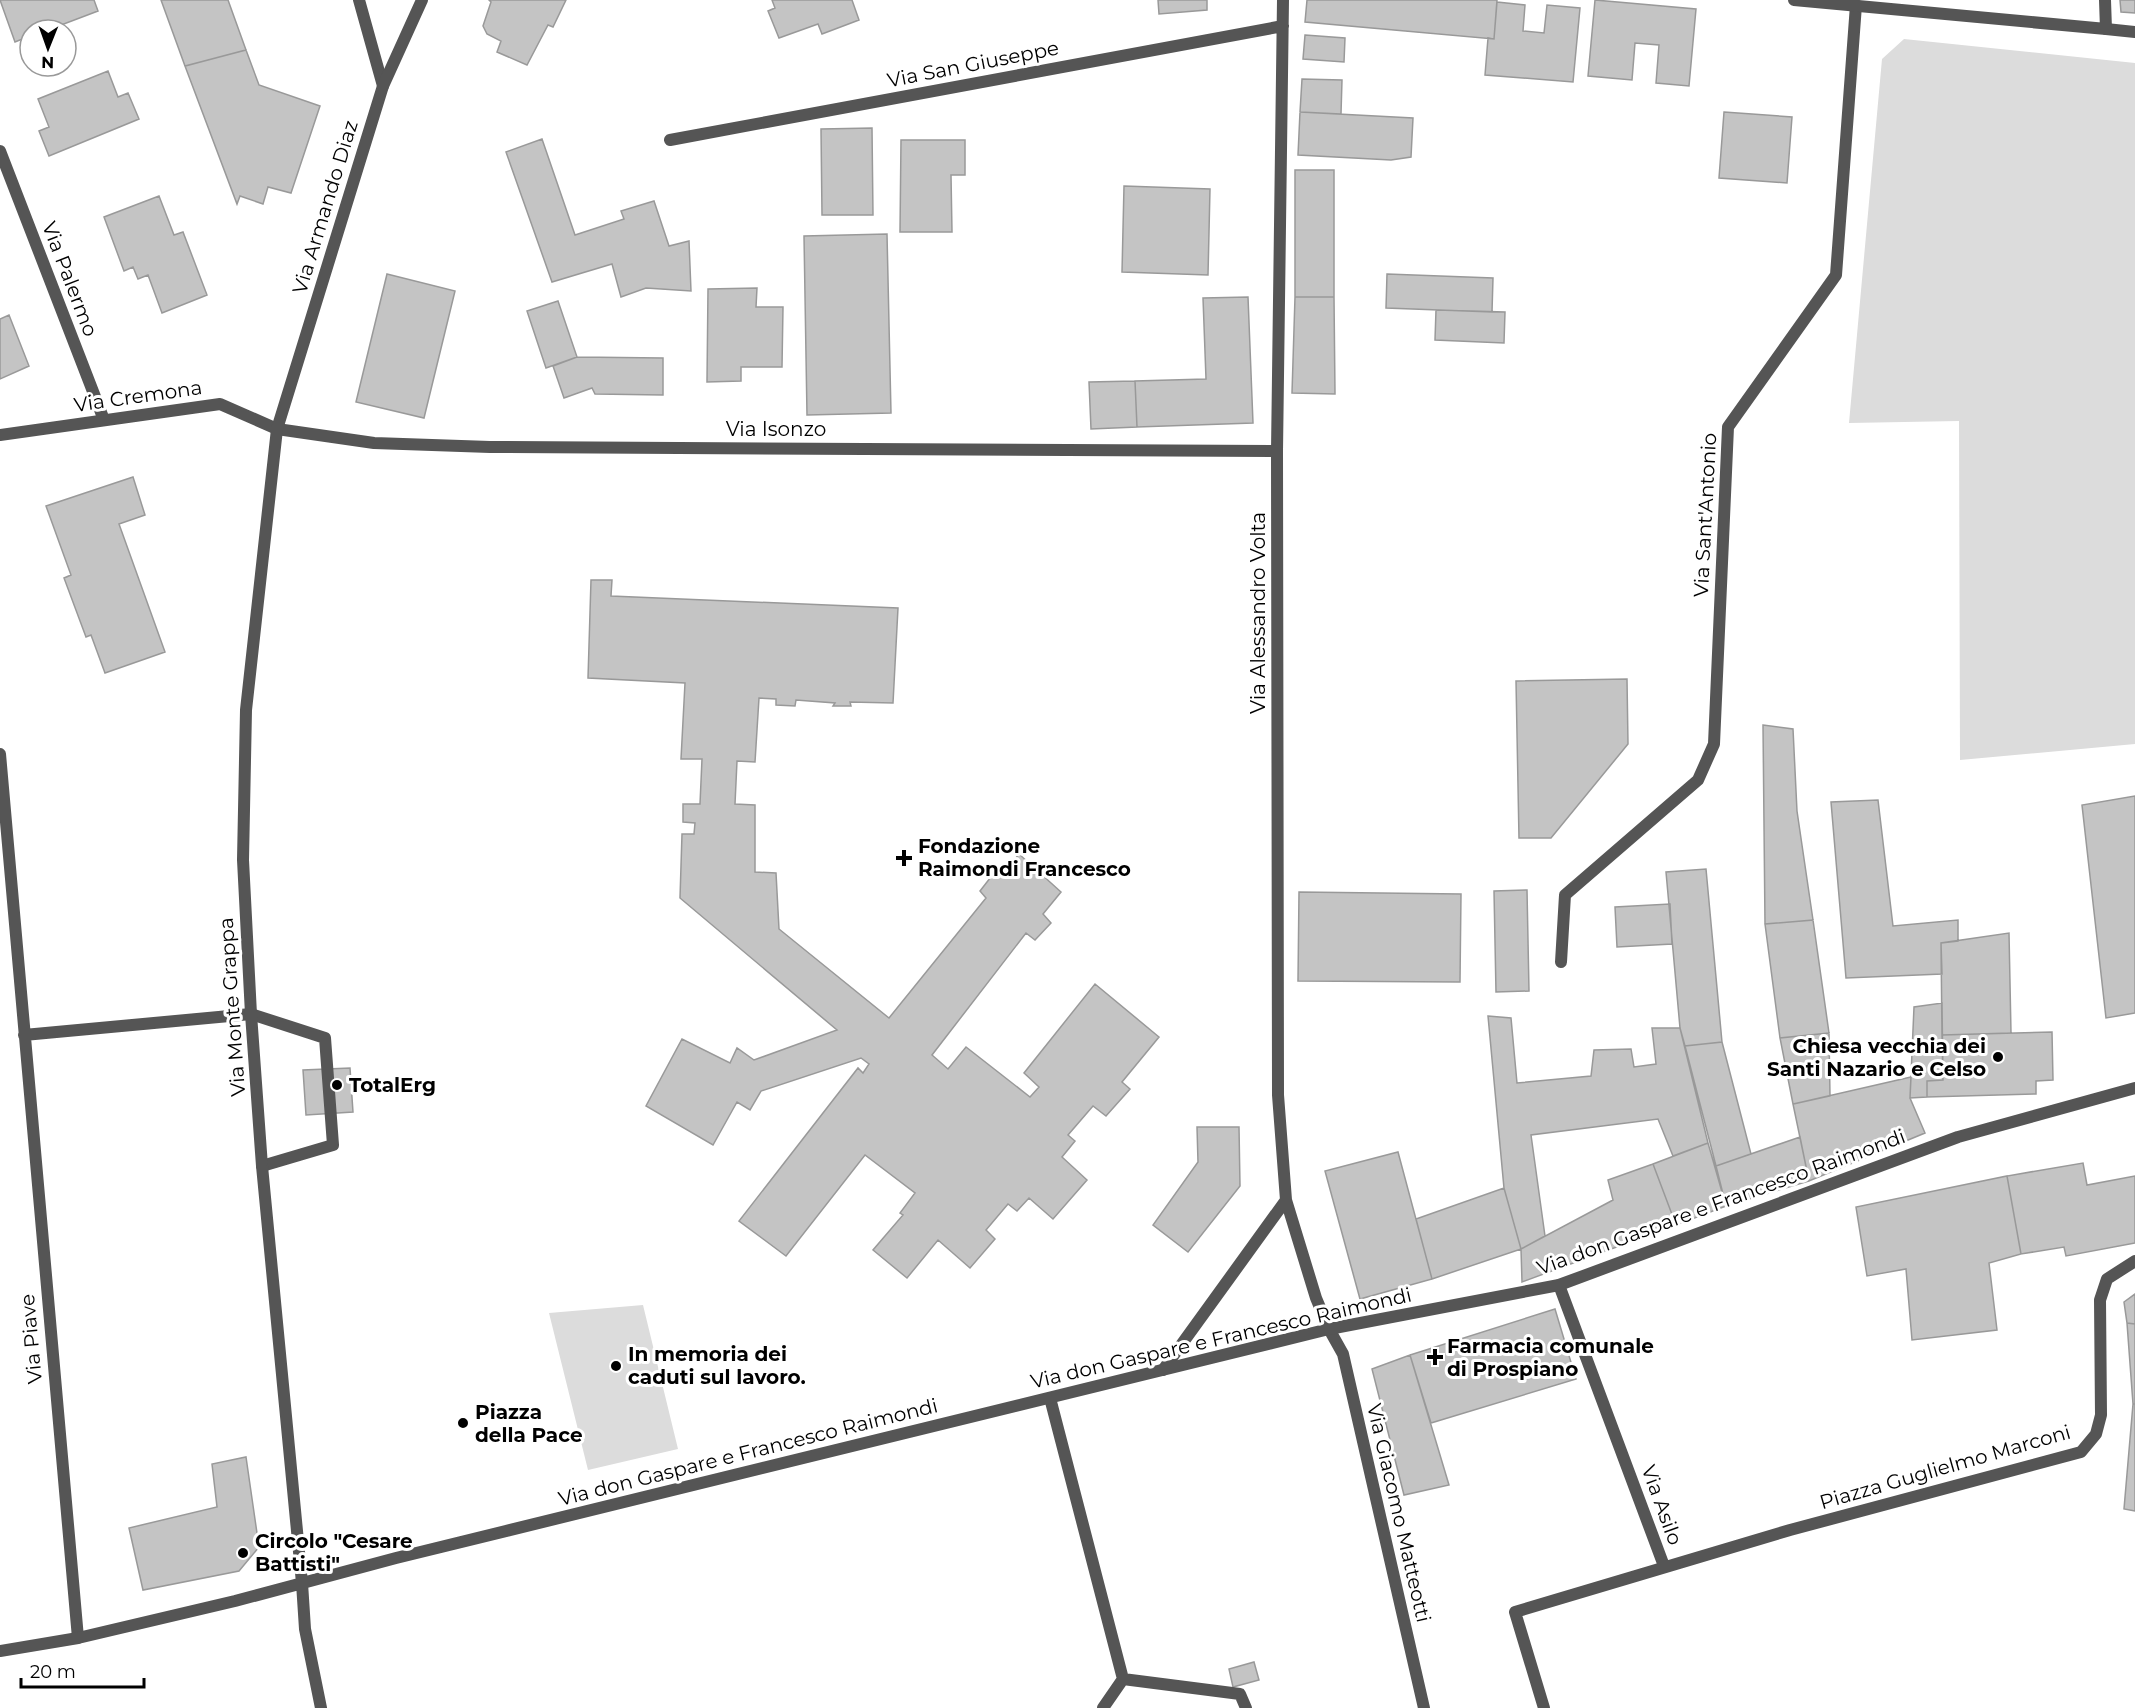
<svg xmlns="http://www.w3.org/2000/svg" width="2135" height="1708" font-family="Montserrat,sans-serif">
  <rect width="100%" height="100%" fill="#fff"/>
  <path fill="#dcdcdc" d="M1904 39 2135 63V744L1960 760 1959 421 1849 423 1882 59Z
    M643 1305 678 1449 588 1470 549 1313Z"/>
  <path fill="#c4c4c4" stroke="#999" stroke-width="1.5" d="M0 0H94L98 11 48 30H30V36L15 42Z
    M161 0H228L246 50 185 66Z
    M489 0H566L553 27 548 25 527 65 497 52 501 41 487 34 483 26 491 2Z
    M772 0H852L859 20 822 34 818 24 779 38 768 11 775 8Z
    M1158 0H1207V10L1159 14Z
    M1307 0H1497L1494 39 1305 22Z
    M1595 0 1696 9 1689 86 1656 83 1659 45 1635 43 1632 80 1588 76Z
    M2120 0H2135V13L2121 12Z
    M1497 2 1525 5 1523 31 1544 33 1547 5 1580 8 1573 82 1485 75 1488 38 1494 39Z
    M1305 35 1345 38 1344 62 1303 59Z
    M246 50 259 85 320 106 291 193 268 187 263 204 240 196 237 204 185 66Z
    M108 71 118 97 128 93 139 119 49 156 39 131 49 127 38 99Z
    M1302 79 1342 80 1341 114 1300 112Z
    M1300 112 1413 118 1411 157 1391 160 1298 155Z
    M1724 112 1792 117 1787 183 1719 178Z
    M872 128 873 215H822L821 129Z
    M542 139 575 235 624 219 621 211 654 201 669 246 689 241 691 291 646 288 621 297 612 264 552 282 506 152Z
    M901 140H965V175H951L952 232H900Z
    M1295 170H1334V297H1295Z
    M1124 186 1210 189 1208 275 1122 272Z
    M159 196 174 235 183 232 207 295 162 313 148 275 138 279 133 267 124 271 104 217Z
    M887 234 891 413 807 415 804 236Z
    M387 274 455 291 424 418 356 402Z
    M1387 274 1493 278 1492 312 1386 308Z
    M757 288 756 307H783L782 367H741V381L707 382 708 289Z
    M1248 297 1253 423 1137 427 1135 381 1206 379 1203 298Z
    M1295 297H1334L1335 394 1292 393Z
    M558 301 577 357 546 368 527 311Z
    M1436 310 1505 312 1504 343 1435 340Z
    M9 315 29 366 0 379V319Z
    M577 357 663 358V395L595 394 592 388 564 398 553 366Z
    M1135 381 1137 427 1091 429 1089 382Z
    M133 477 145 515 119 524 165 652 105 673 91 635 86 637 64 578 71 575 46 506Z
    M591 580H612L611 596 898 608 893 703 850 702 851 706H833L835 703 796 700 795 706 776 705V699L759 698 755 762 737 761 735 804 755 805V872L776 873 779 929 889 1018 986 898 980 891 994 873 1001 877 1019 854 1061 892 1043 914 1051 923 1035 940 1026 933 932 1055 948 1069 966 1047 1030 1097 1039 1087 1024 1073 1095 984 1159 1037 1122 1082 1130 1089 1106 1116 1093 1106 1068 1135 1075 1141 1062 1157 1087 1180 1053 1219 1029 1198 1017 1211 1008 1204 986 1230 995 1239 970 1268 938 1240 907 1278 873 1250 903 1215 900 1213 915 1193 865 1155 786 1256 739 1221 858 1068 863 1073 869 1064 861 1058 761 1091 750 1110 737 1102 713 1145 646 1106 682 1039 730 1063 737 1048 754 1060 837 1030 680 898 682 834H694L695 823 683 822V804H700L702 759H681L685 683 588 678Z
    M1627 679 1628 744 1551 838H1519L1516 681Z
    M1763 725 1793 729 1797 811 1813 920 1765 924Z
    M2135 796V1013L2106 1018 2082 805Z
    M1878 800 1893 926 1958 920V941L1941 943 1942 974 1846 978 1831 802Z
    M1706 869 1722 1042 1685 1046 1680 1028 1666 872Z
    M1527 890 1529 991 1496 992 1494 891Z
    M1299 892 1461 894 1460 982 1298 981Z
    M1670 904 1672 944 1617 947 1615 907Z
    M1813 920 1829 1033 1780 1038 1765 924Z
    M2009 933 2011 1033 1942 1035 1941 943Z
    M1942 1003 1943 1080 1927 1081V1097L1910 1098 1914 1007Z
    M1488 1016 1511 1018 1517 1083 1591 1076 1594 1050 1631 1049 1634 1067 1656 1064 1652 1028H1680L1708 1143 1673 1156 1658 1119 1531 1135 1545 1236 1521 1249 1504 1188Z
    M2052 1032 2053 1080 2036 1081V1094L1927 1097V1081L1943 1080 1942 1035Z
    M1829 1033 1830 1096 1793 1104 1780 1038Z
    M1722 1042 1751 1154 1716 1166 1685 1046Z
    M350 1068 353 1112 306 1115 303 1070Z
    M1911 1077 1910 1098 1925 1133 1809 1181 1793 1104Z
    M1197 1127H1239L1240 1186 1188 1252 1153 1225 1198 1162Z
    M1800 1137 1809 1181 1726 1206 1716 1166Z
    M1708 1143 1726 1206 1676 1225 1653 1164Z
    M1398 1152 1432 1279 1360 1299 1325 1171Z
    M2083 1163 2087 1185 2135 1176V1243L2066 1256 2064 1247 2021 1254 2007 1176Z
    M1653 1164 1676 1225 1522 1282 1521 1249 1613 1200 1608 1180Z
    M2007 1176 2021 1254 1989 1263 1997 1330 1912 1340 1906 1269 1867 1276 1856 1207Z
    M1504 1188 1521 1249 1432 1279 1416 1219Z
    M2135 1294V1324L2127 1323 2124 1302Z
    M1555 1309 1576 1379 1431 1423 1410 1355Z
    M2127 1323 2135 1324V1404H2133Z
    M1410 1355 1449 1485 1404 1495 1372 1369Z
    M2133 1404H2135V1511L2124 1509Z
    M246 1457 259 1547 239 1571 143 1590 129 1528 217 1507 212 1464Z
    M1254 1662 1259 1680 1233 1687 1229 1669Z"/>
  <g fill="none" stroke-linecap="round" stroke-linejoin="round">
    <path stroke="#555" stroke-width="12" d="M2106 29 2135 32
      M1561 962 1565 895 1698 780 1714 744 1728 427 1836 275 1856 5
      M251 1014 325 1038 333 1145 262 1166"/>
    <path stroke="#555" stroke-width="12" d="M359 0 383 86
      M1283 0 1277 451 1278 1095 1286 1200 1316 1298 1329 1329 1343 1354 1424 1708
      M1794 0 2106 29 2105 0
      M670 140 1283 26
      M0 151 104 420
      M0 435 220 404 277 429 374 443 490 447 1277 451
      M0 754 78 1638
      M24 1035 251 1014
      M1559 1285 1664 1566
      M1163 1370 1286 1200
      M1050 1398 1123 1679 1103 1708
      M1123 1679 1240 1694 1246 1708
      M1544 1708 1515 1612 1790 1530 2081 1452 2096 1434 2101 1415 2100 1300 2107 1279 2135 1261"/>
    <path stroke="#555" stroke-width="12" d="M0 1651 78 1638 235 1601 396 1558 1329 1329 1559 1285 1958 1137 2135 1088
      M321 1708 305 1629 302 1583 262 1166 251 1014 243 860 246 710 277 429 383 86 422 0"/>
  </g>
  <g fill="#000" stroke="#fff" stroke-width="2">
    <path d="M901 849h6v6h6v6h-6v6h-6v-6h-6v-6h6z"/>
    <circle cx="1998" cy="1057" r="6"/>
    <circle cx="337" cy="1085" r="6"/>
    <path d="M1432 1348h6v6h6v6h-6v6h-6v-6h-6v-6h6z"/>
    <circle cx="616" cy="1366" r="6"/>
    <circle cx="463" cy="1423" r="6"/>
    <circle cx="243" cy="1553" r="6"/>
  </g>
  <g text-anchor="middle" stroke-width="6" stroke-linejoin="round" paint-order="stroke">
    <g font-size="20" fill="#000" stroke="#fff">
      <text transform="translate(973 64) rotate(-11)" y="7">Via San Giuseppe</text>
      <text transform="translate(325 207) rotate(-73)" y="7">Via Armando Diaz</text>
      <text transform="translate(70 279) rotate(69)" y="7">Via Palermo</text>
      <text transform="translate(138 396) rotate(-8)" y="7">Via Cremona</text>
      <text x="776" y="436">Via Isonzo</text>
      <text transform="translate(1705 515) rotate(-87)" y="7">Via Sant'Antonio</text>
      <text transform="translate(1258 613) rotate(-90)" y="7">Via Alessandro Volta</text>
      <text transform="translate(232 1007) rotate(-94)" y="7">Via Monte Grappa</text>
      <text transform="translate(1721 1202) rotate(-20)" y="7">Via don Gaspare e Francesco Raimondi</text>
      <text transform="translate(1221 1338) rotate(-13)" y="7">Via don Gaspare e Francesco Raimondi</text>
      <text transform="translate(31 1339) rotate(-95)" y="7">Via Piave</text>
      <text transform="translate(748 1452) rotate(-14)" y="7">Via don Gaspare e Francesco Raimondi</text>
      <text transform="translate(1945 1467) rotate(-16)" y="7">Piazza Guglielmo Marconi</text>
      <text transform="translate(1662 1505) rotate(70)" y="7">Via Asilo</text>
      <text transform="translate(1399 1513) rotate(77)" y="7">Via Giacomo Matteotti</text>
    </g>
    <g font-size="20" font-weight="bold" fill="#000" stroke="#fff" text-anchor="start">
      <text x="918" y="853">Fondazione<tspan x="918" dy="23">Raimondi Francesco</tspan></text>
      <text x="1986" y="1053" text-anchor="end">Chiesa vecchia dei<tspan x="1986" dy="23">Santi Nazario e Celso</tspan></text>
      <text x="349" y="1092">TotalErg</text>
      <text x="1447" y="1353">Farmacia comunale<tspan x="1447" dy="23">di Prospiano</tspan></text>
      <text x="628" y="1361">In memoria dei<tspan x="628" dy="23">caduti sul lavoro.</tspan></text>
      <text x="475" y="1419">Piazza<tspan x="475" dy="23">della Pace</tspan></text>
      <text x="255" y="1548">Circolo "Cesare<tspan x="255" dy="23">Battisti"</tspan></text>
    </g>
  </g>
  <g transform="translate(48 48) rotate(181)"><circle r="28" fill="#ffffff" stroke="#999999" stroke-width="1.5"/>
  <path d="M0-4.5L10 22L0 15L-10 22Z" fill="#000000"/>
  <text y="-9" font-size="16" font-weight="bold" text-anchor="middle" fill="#000000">N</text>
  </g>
  <path d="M21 1678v9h123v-9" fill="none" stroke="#000000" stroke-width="3"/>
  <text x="30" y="1678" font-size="18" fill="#000000" stroke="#ffffff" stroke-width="4.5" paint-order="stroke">20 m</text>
</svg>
